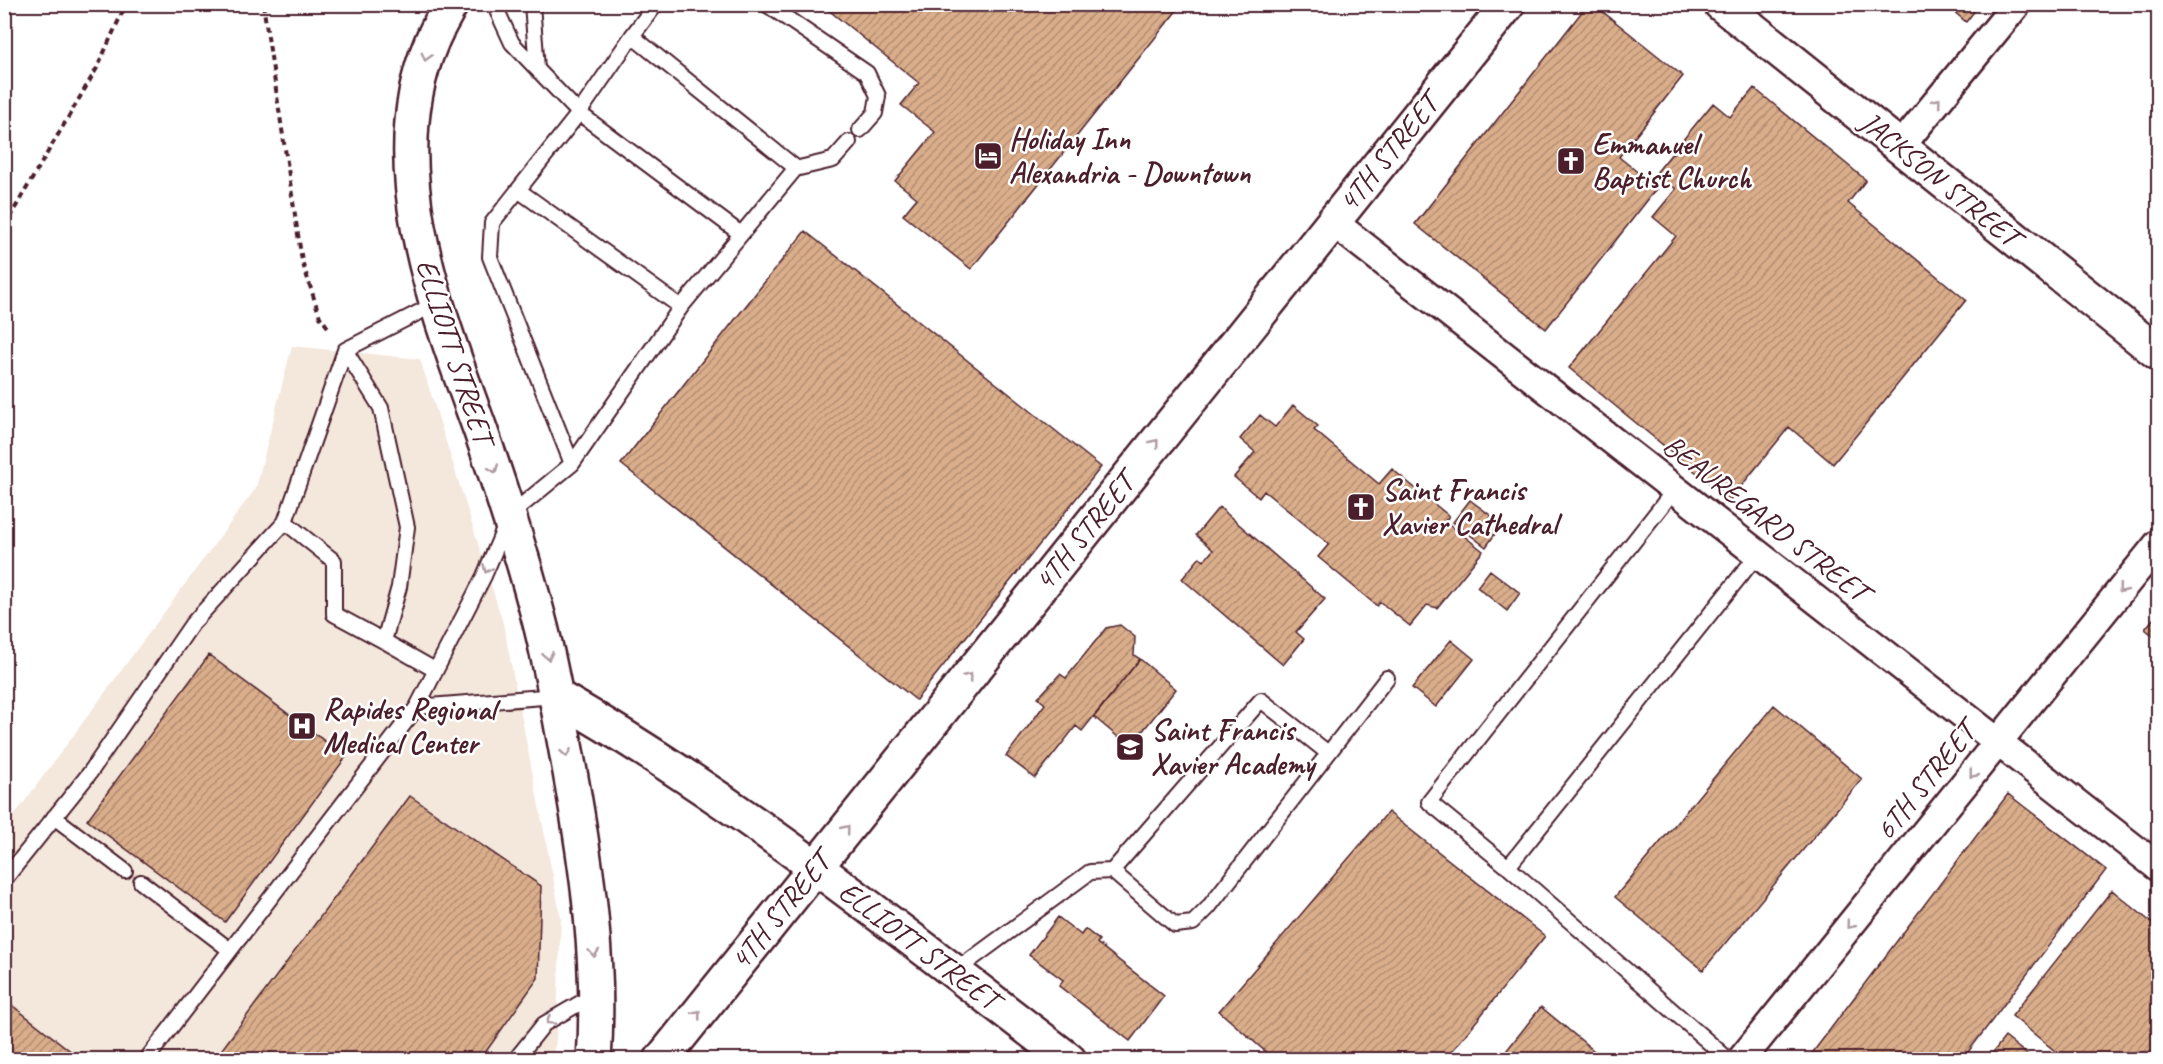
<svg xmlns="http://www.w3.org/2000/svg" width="2163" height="1064" font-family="Caveat,sans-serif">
  <defs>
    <pattern id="building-hatch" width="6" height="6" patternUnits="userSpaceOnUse" patternTransform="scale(1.5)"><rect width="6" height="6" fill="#daae8b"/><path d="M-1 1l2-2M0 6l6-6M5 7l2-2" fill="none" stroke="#b38d72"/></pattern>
  </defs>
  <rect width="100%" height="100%" fill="#fff"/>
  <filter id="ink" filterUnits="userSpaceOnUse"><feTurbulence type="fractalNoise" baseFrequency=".0167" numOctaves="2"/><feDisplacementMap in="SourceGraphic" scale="12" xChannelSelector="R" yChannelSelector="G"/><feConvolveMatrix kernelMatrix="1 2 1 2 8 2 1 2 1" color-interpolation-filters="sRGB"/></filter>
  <g filter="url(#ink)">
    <path fill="#f4e7dc" d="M292 346 420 359 503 623 561 918 556 1042 551 1059 5 1060V828L256 488Z"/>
    <path fill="url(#building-hatch)" stroke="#4a1f2b" stroke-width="1.5" d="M821 4H1182L971 269 903 215 917 198 895 181 935 132 901 105 919 83Z
      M1588 4H1593L1683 76 1619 157 1657 188 1546 329 1415 224Z
      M1945 4H1980L1966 22Z
      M1754 88 1866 180 1848 203 1966 300 1833 464 1789 427 1730 500 1569 368 1676 236 1653 217 1676 189 1656 173 1713 103 1730 117Z
      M805 231 1101 467 916 700 621 464Z
      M1293 405 1318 426 1314 430 1379 484 1392 469 1449 516 1445 521 1483 551 1437 608 1427 605 1410 626 1380 602 1377 606 1318 557 1329 544 1264 491 1259 498 1234 477 1255 452 1240 439 1260 415 1275 427Z
      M1470 500 1502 524 1486 547 1453 522Z
      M1219 507 1325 599 1296 632 1304 639 1283 665 1182 579 1200 557 1204 561 1213 550 1196 535Z
      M1490 570 1520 593 1507 611 1477 587Z
      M2158 613V640L2145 629Z
      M1120 625 1135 637 1134 655 1140 659 1082 731 1076 726 1035 778 1006 756 1045 704 1038 698 1060 674 1066 678 1106 628Z
      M1451 640 1474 659 1436 707 1412 688Z
      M2158 646V712H2157L2155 650Z
      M209 655 346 757 225 922 87 820Z
      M1140 659 1176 689 1130 747 1094 717Z
      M1774 705 1862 779 1703 970 1615 897Z
      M2008 794 2106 870 1962 1060H1807Z
      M410 796 541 886 538 978 480 1060H214Z
      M1388 812 1545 936 1445 1060H1275L1219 1011Z
      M2112 890 2158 928V1060H2066L2012 1016Z
      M1058 917 1081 935 1085 929 1099 940 1097 943 1164 996 1130 1041 1059 986 1063 980 1029 955Z
      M4 999 82 1060H4Z
      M1541 1007 1605 1060H1499Z
      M2005 1037 2034 1060H1987Z"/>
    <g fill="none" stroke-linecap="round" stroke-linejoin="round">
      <g stroke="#4a1f2b" stroke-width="18">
        <path id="service" d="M494 4 512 43 579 113 741 234
          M532 4 537 69
          M766 4 867 73 878 96 875 113 860 130
          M632 36 656 4
          M795 169 833 160 849 142
          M518 190 681 307
          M345 350 437 303
          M1675 489 1429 802 1508 867 1729 1060
          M384 641 334 614V561L285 522 345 350 381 408 407 527 399 587 384 641 435 670
          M417 707 556 696
          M54 817 125 871
          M1508 867 1758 554
          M1112 871 1261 700 1328 753
          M4 880 89 774 192 624 285 522
          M141 882 230 950
          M954 972 1090 872 1112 871 1175 925 1193 923 1208 908 1387 678
          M146 1060 417 707 484 576 510 515 572 464 681 307 796 168 632 36 579 113 492 223 490 257 572 464
          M515 1060 544 1024 594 995"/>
      </g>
      <g stroke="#4a1f2b" stroke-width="32">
        <path id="minor" d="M1900 147 2017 4
          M1333 222 2158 867
          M1741 1060 2158 544"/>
      </g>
      <g stroke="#4a1f2b" stroke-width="38">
        <path id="secondary" d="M451 4C444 17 436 30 431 43 379 166 438 313 480 429 503 495 524 560 541 627 553 675 561 724 570 772 587 867 601 963 594 1060
          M1721 4 2158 353
          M556 696C738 800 903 933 1069 1060
          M661 1060 1508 4"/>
      </g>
      <path stroke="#4a1f2b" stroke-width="4" stroke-dasharray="6 4.5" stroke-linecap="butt" d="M263 4 302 261 320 317 330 330
        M4 227 97 68 126 4"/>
      <use href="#service" stroke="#fff" stroke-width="14"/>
      <use href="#minor" stroke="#fff" stroke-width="27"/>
      <use href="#secondary" stroke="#fff" stroke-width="33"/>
    </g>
    <defs><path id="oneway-chevron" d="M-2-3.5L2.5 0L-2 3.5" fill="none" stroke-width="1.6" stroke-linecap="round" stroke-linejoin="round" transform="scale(1.5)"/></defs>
    <g stroke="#ae9aa0">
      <use href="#oneway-chevron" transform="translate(426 57) rotate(105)"/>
      <use href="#oneway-chevron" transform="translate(1937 102) rotate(-51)"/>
      <use href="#oneway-chevron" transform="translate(1155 443) rotate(-51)"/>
      <use href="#oneway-chevron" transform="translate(494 469) rotate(70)"/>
      <use href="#oneway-chevron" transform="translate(487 569) rotate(114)"/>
      <use href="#oneway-chevron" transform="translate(2122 589) rotate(129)"/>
      <use href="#oneway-chevron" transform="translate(548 656) rotate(78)"/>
      <use href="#oneway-chevron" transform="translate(968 677) rotate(-51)"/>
      <use href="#oneway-chevron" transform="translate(566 753) rotate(80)"/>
      <use href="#oneway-chevron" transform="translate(1973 774) rotate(129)"/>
      <use href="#oneway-chevron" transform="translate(846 829) rotate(-51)"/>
      <use href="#oneway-chevron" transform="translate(1850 925) rotate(129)"/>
      <use href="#oneway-chevron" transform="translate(594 953) rotate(86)"/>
      <use href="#oneway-chevron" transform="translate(697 1014) rotate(-51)"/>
      <use href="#oneway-chevron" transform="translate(550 1021) rotate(146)"/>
    </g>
  </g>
  <defs>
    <g id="hotel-square" transform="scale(1.5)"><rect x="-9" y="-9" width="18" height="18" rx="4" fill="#4a1f2b" stroke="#fff"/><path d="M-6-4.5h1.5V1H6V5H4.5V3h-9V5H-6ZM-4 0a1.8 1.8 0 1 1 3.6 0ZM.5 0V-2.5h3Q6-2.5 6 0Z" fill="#fff"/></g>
    <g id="church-square" transform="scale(1.5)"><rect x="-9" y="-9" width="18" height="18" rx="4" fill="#4a1f2b" stroke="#fff"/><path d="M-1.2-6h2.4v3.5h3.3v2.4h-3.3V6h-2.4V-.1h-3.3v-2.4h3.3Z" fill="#fff"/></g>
    <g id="hospital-square" transform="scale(1.5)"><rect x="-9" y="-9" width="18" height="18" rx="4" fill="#4a1f2b" stroke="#fff"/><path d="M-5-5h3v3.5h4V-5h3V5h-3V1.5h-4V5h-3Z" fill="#fff"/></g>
    <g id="school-square" transform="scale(1.5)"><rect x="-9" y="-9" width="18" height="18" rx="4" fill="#4a1f2b" stroke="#fff"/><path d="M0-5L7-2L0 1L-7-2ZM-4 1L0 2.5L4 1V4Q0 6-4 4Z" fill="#fff"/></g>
  </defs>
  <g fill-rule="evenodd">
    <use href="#hotel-square" x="988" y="156"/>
    <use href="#church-square" x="1571" y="161"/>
    <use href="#church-square" x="1361" y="507"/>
    <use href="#hospital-square" x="302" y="726"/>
    <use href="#school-square" x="1130" y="747"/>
  </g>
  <g text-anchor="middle" stroke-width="5" stroke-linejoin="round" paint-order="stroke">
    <g font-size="30" font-weight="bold" fill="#4a1f2b" stroke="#fff" text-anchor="start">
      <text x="1009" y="149">Holiday Inn<tspan x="1009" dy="34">Alexandria - Downtown</tspan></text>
      <text x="1592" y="154">Emmanuel<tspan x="1592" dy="34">Baptist Church</tspan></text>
      <text x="1382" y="500">Saint Francis<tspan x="1382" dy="34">Xavier Cathedral</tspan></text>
      <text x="323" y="719">Rapides Regional<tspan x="323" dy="34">Medical Center</tspan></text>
      <text x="1151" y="740">Saint Francis<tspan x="1151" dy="34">Xavier Academy</tspan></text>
    </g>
    <g font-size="30" fill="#4a1f2b" stroke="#fff">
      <text transform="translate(1388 153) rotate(-51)" y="10">4TH STREET</text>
      <text transform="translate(1940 179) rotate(39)" y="10">JACKSON STREET</text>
      <text transform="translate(455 351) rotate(72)" y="10">ELLIOTT STREET</text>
      <text transform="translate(1766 518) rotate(38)" y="10">BEAUREGARD STREET</text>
      <text transform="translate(1084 532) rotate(-51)" y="10">4TH STREET</text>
      <text transform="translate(1925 781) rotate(-51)" y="10">6TH STREET</text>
      <text transform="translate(780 911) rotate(-51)" y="10">4TH STREET</text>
      <text transform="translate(919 945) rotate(37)" y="10">ELLIOTT STREET</text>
    </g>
  </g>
  <rect width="2163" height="1064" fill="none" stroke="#fff" stroke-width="24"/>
  <rect x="12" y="12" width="2139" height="1040" fill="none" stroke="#4a1f2b" stroke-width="2" filter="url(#ink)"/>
</svg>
